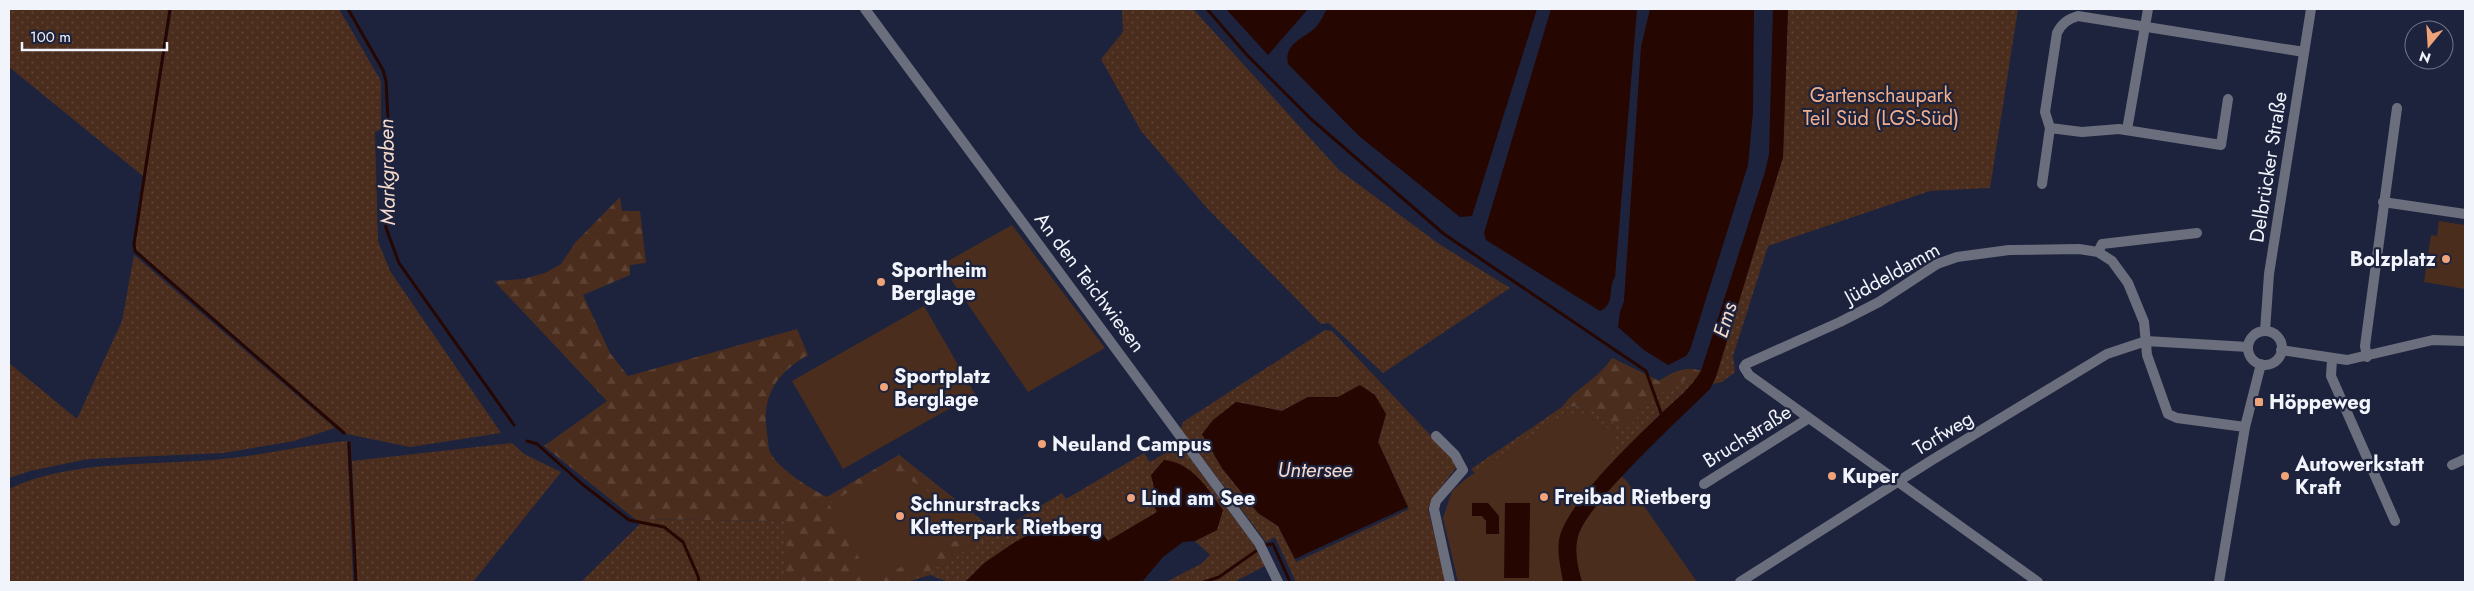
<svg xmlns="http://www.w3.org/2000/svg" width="2474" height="591" font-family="Jost,sans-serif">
  <defs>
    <pattern id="green-dots" width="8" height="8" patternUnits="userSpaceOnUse" patternTransform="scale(1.25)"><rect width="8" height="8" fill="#4b2d1e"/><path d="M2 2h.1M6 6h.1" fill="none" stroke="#5d4234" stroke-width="1.8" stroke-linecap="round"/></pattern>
    <pattern id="forest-firs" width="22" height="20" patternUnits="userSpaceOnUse" patternTransform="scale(1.25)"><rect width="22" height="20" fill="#4b2d1e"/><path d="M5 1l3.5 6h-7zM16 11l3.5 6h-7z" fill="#5d4234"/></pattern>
  </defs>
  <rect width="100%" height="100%" fill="#1d233d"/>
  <path fill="url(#green-dots)" fill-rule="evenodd" d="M9 9H169L143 176 9 67Z
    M172 9H339L381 81V129L375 132 378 241 390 271 501 433 410 447 347 434 134 248Z
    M1122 9H1193L1339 170 1439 244 1510 288 1383 373 1329 323 1321 324 1207 208 1141 131 1101 59 1123 32Z
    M1788 9H2018L1990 188 1930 191 1768 246 1733 356 1735 372 1722 382 1713 384 1783 157Z
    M134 255 335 428 294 441 223 453 88 459 30 471 9 478V363L77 419 122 321Z
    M1325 330 1332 331 1452 458 1456 468 1432 499 1428 509 1446 582H1296L1275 537 1266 542 1181 429 1183 422ZM1308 397H1338L1386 414 1378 442 1408 507 1295 559 1278 526 1258 513 1222 468 1202 434 1236 402 1282 411Z
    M1612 358 1659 381C1671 373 1686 365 1701 371L1693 385 1661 413 1610 467 1565 414 1476 474 1471 469 1562 407 1582 406Z
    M347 441 353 582H9V489C70 459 154 466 222 459 264 455 305 445 347 441Z
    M512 443 524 454 561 472 473 582H357L352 461Z
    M1180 445 1252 542 1265 566 1234 582H1166L1201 564 1210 555 1195 541 1217 530 1151 475 1154 487 1150 499 1158 512 1108 541 1072 530 1059 518C1025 536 994 554 966 581L948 582 930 575 908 582H581L640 524 635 519 787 521 899 455 997 532 1062 493 1066 499 1144 453 1150 462Z"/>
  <path fill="url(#forest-firs)" d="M620 197 622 211H640L646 263 630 265V275L583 295 610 353 628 376 797 329 808 355C776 373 761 397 767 433 768 439 768 447 770 452 778 469 811 489 827 497L899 455 996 533 930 571 909 577 903 582H786L787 521 635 519 544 446 607 401 494 281 523 279 545 273 561 264 575 243Z
    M1612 358 1659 381C1671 373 1686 365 1701 371L1697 377C1669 381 1646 406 1629 428L1622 427 1582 406 1562 407C1577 387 1598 379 1612 358Z"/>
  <path fill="#4b2d1e" d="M2439 221 2465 225V289L2424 282 2431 235 2437 236Z
    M1012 225 1105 348 1028 392 941 265Z
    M924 306 975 394 843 469 792 381Z
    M1582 413 1615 432 1610 467 1626 480 1697 582H1458L1443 518 1452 491 1467 478 1565 414Z
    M890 467 937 497 980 529 872 581 829 504Z"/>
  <path fill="#260600" d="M1226 9H1308L1268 55Z
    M1327 9H1537L1472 216 1460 217 1359 136 1288 64C1284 44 1301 40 1314 29 1320 24 1323 15 1327 9Z
    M1551 9H1637L1615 277C1607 289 1616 304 1600 311L1486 240 1484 233Z
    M1650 9H1754L1753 112 1748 165 1690 350 1686 356 1668 365 1644 350 1618 327 1620 312 1624 301 1641 47Z
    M1773 9H1788L1783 157 1716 377 1710 389C1683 416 1584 506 1578 537 1574 552 1578 567 1582 582H1563C1561 568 1557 555 1559 540 1565 505 1634 439 1662 413 1676 399 1691 388 1701 371L1765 172 1769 154Z
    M1360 385 1375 395 1386 414 1378 442 1408 507 1295 559 1278 526 1258 513 1222 468 1202 434 1213 420 1236 402 1282 411 1308 397H1338Z
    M1164 460C1193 463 1207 488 1223 510L1217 530 1195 541 1183 542 1163 557 1142 582H952L966 581 984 563 1015 542 1059 518C1075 533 1079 536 1101 531L1108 541 1157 512 1150 499 1154 487 1151 475Z
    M1472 503H1488L1499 516V534H1486V521L1482 516H1472Z
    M1505 503H1530L1529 578H1504Z"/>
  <path fill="#1d233d" d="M1408 507 1409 509 1296 562 1295 559Z"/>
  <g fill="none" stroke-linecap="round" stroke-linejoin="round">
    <path stroke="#260600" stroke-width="3" d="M170 9 134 244 135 251 344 433
      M348 9 383 70 386 81 388 119 385 169 386 228 399 263 514 425
      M1207 9 1247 55 1311 119 1444 234 1646 371 1662 416
      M527 441 537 444 582 484 629 520 664 527 683 542 698 576 699 582
      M349 443 356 582
      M1266 545 1273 544 1290 582
      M1204 582 1219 577 1256 551"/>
    <path stroke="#6b6f7d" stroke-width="10" d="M865 9 1259 543 1278 582
      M2050 128 2082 132 2119 129 2221 145 2228 99
      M2127 130 2148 9
      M2042 184 2050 128 2045 112 2057 33C2062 23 2068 19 2078 16L2304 52
      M2383 202 2465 214
      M2098 252 2102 244 2197 233
      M2265 331 2269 274 2311 9
      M2248 348a17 17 0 1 1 34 0a17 17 0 1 1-34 0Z
      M2281 350 2347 360 2433 340 2465 341
      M2367 357 2365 346 2397 108
      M2332 359 2331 376 2395 521
      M1436 436 1455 455 1463 470 1436 501 1434 509 1450 582
      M2452 465 2465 459
      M1704 484 1809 418
      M1740 582 1932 460 2107 354 2146 341 2248 347
      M2038 582 1749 375 1744 367 1746 364 1840 322 1879 302 1937 264 1957 257 2009 250 2079 249 2098 252 2112 261 2128 283 2144 322 2147 355 2168 414 2177 418 2245 427
      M2219 582 2245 427 2261 364"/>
  </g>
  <g fill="#f0a279" stroke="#1d233d" stroke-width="2">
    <circle cx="2446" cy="259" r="5"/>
    <circle cx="881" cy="282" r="5"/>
    <circle cx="884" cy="387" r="5"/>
    <rect x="2254" y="397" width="10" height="10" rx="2.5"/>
    <circle cx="1042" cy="444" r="5"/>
    <circle cx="1832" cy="476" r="5"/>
    <circle cx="2285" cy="476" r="5"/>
    <circle cx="1544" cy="497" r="5"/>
    <circle cx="1131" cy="498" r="5"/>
    <circle cx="900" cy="516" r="5"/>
  </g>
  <g text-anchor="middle" stroke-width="4.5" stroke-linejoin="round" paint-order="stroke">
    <g font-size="20" fill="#f1ae8b" stroke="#1d233d">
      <text x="1881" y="102">Gartenschaupark<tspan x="1881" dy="23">Teil Süd (LGS-Süd)</tspan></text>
    </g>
    <g font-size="20" fill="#f2f4fc" stroke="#1d233d">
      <text transform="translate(2268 167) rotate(-81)" y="7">Delbrücker Straße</text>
      <text transform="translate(1892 273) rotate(-29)" y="7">Jüddeldamm</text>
      <text transform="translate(1090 282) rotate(53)" y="7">An den Teichwiesen</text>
      <text transform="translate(1943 433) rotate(-31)" y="7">Torfweg</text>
      <text transform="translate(1747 436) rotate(-32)" y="7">Bruchstraße</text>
    </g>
    <g font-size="20" font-weight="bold" fill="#f2f4fc" stroke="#1d233d" text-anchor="start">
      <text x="2436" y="266" text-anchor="end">Bolzplatz</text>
      <text x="891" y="277">Sportheim<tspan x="891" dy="23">Berglage</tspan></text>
      <text x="894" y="383">Sportplatz<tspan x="894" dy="23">Berglage</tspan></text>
      <text x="2269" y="409">Höppeweg</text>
      <text x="1052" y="451">Neuland Campus</text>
      <text x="2295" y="471">Autowerkstatt<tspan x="2295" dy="23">Kraft</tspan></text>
      <text x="1842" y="483">Kuper</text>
      <text x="1554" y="504">Freibad Rietberg</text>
      <text x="1141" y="505">Lind am See</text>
      <text x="910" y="511">Schnurstracks<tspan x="910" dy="23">Kletterpark Rietberg</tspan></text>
    </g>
    <g font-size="21" font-style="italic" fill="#f6dacc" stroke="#1d233d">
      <text transform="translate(387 172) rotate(-91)" y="7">Markgraben</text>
      <text transform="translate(1725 320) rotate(-73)" y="7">Ems</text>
      <text x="1315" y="477">Untersee</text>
    </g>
  </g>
  <rect width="2474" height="591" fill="none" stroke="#f2f4fc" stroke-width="20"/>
  <g transform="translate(2429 45) rotate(198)"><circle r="24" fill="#1d233d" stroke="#727789"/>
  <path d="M0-4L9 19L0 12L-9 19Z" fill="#f0a279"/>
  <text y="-8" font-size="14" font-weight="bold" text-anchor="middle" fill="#f2f4fc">N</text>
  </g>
  <path d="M22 42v8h145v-8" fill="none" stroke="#f2f4fc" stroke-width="2.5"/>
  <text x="30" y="42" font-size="15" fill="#f2f4fc" stroke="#1d233d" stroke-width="4" paint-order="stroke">100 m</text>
</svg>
